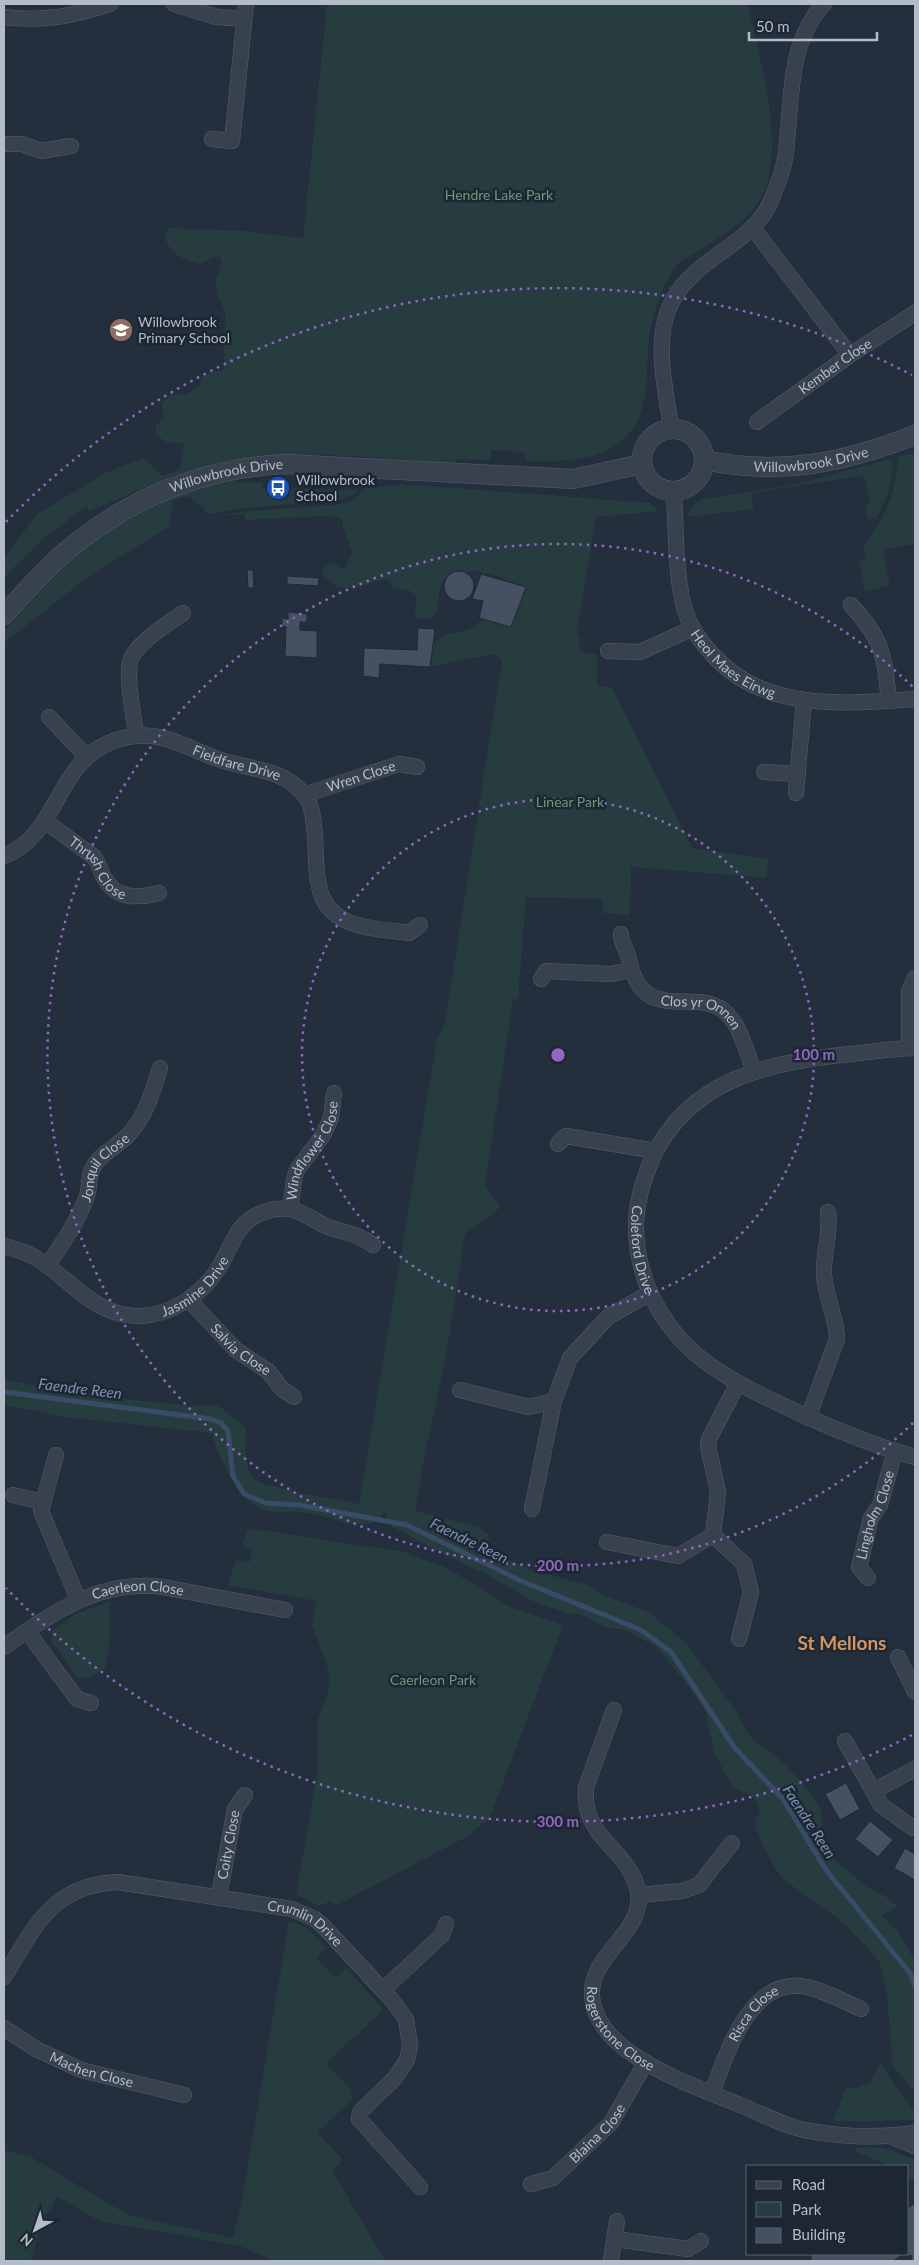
<svg xmlns="http://www.w3.org/2000/svg" width="919" height="2265" font-family="Lato,sans-serif">
  <rect width="100%" height="100%" fill="#242f3e"/>
  <path fill="#263c3f" d="M327 4H748C759 57 778 118 770 172 764 211 729 232 699 251 692 255 681 259 677 265 663 282 654 311 650 332 644 366 653 411 626 437 599 463 560 461 526 461V455L523 452 493 450 491 452 490 460 458 459 456 463H451C371 458 288 446 209 465 168 475 129 496 89 511L86 507 50 533 7 574 4 580V559L36 515 105 473 141 459 145 458 162 476 179 470 184 443H168L156 435V426L164 417 161 403 173 394 186 395 199 386 202 376 224 369 225 311 217 294 215 280 221 267V257H213L200 264C180 258 172 256 164 236L168 228 243 231 303 238Z
    M907 454H915V544L883 549 890 586 865 591 859 561 866 560 864 545C886 517 895 494 898 459L900 456Z
    M890 459 893 461C892 482 887 501 876 519H868L865 504 870 502 865 480 860 476 751 493 754 509 687 517 694 504 704 499 793 485Z
    M224 481 262 483V488H271L272 490H284V488L358 490 355 494 343 499 236 509 208 514 204 512 206 510 188 496 173 500 169 527 89 576 4 643V631L60 571 101 535 157 502Z
    M403 484 650 503 659 511 596 517 577 631 580 639 579 651 597 655V685L612 688 692 848 768 859 767 878 631 867 630 915 603 913 602 899 526 897 518 999H513L485 1185 501 1207 465 1234 446 1356 424 1458 415 1511 479 1527 488 1534 493 1553 540 1574 550 1575 588 1585 603 1595 649 1612 686 1643 739 1715C748 1745 769 1747 788 1767 798 1778 808 1791 817 1803 828 1819 817 1834 824 1851L868 1888 885 1896 898 1906 882 1916 897 1930 915 1961V2092L895 2069 892 2060 887 1993 879 1961 844 1923 783 1879C773 1866 762 1845 757 1830 754 1823 757 1817 760 1811L757 1801 752 1796 735 1788 730 1782 715 1755 705 1711 689 1687 657 1647 625 1630 605 1627 583 1615 570 1614 530 1600 488 1575 435 1550 391 1526 385 1511C379 1517 377 1523 367 1524 344 1526 322 1513 299 1512 283 1511 268 1515 254 1505 238 1495 215 1452 212 1433L66 1417 4 1405V1379L69 1394 195 1406 217 1405 246 1427C246 1443 241 1474 259 1482 268 1486 277 1485 286 1490L359 1504 437 1040 445 1023 502 660C491 649 484 659 471 658L430 667 433 643 447 634 469 630 526 587 503 580V578L476 571 451 572C448 575 443 580 441 585 434 600 448 621 418 619L415 614 416 596 411 591 393 588 388 580 384 579C359 586 336 599 321 570L331 563 345 570 352 551 343 528 342 518 326 516 246 520 244 514 220 516 240 512 342 504 355 500 363 489Z
    M248 1528 404 1552 449 1569 508 1606 563 1625 489 1819 466 1837 337 1905 330 1901 320 1906 296 1895 317 1775V1722L327 1696 330 1675 312 1624 317 1601 228 1585 235 1562 238 1560 249 1563 253 1549 244 1547 243 1544Z
    M110 1601V1639L105 1668 88 1679 77 1677 51 1641 52 1631 76 1614Z
    M289 1921 307 1928 327 1948 316 1958 335 1978 346 1968 384 2010 326 2063 353 2091 350 2095 353 2099 317 2133 343 2160 333 2170 336 2177 385 2261H274L240 2246 100 2221 56 2196 51 2209 43 2216 31 2261H4V2150L31 2157 128 2215 233 2238 243 2195Z
    M882 2064 894 2085 915 2112V2120L833 2122 846 2087 852 2089 870 2083 879 2065Z
    M871 2147 888 2149 915 2160V2180L908 2177V2166H884V2163L856 2152 857 2148Z"/>
  <g fill="none" stroke-linecap="round" stroke-linejoin="round">
    <path stroke="#394c67" stroke-width="5" d="M4 1392 211 1419 221 1423 228 1431 233 1476 244 1494 266 1503 300 1505 407 1525 519 1580 641 1630 671 1652 734 1747 783 1799 826 1870 910 1973 915 1986"/>
  </g>
  <path fill="#455162" stroke="#1f2835" d="M271 485 284 486V490H271Z
    M247 570H253L254 588H248Z
    M444 586a15 15 0 1 1 30 0a15 15 0 1 1-30 0Z
    M481 574 526 587 511 627 479 618 483 601 472 599Z
    M287 576 319 578 318 586 287 584Z
    M288 612 307 614V622H300V630L317 631V658L285 656 286 627 282 626V618L288 619Z
    M418 628 435 629 430 667 380 664 379 678 363 676 364 648 417 650Z
    M846 1783 860 1809 840 1820 825 1794Z
    M870 1821 893 1840 878 1857 855 1839Z
    M905 1848 915 1854V1880L894 1868Z
    M915 2203V2261H911L912 2256 902 2255 893 2261H811V2254H908V2208Z"/>
  <g fill="none" stroke-linecap="round" stroke-linejoin="round">
    <g stroke="#565f6c" stroke-width="16">
      <g id="minor">
        <path d="M174 4 217 17 244 19"/>
        <path d="M4 17C42 22 74 16 110 4"/>
        <path d="M212 139 232 141 246 4"/>
        <path d="M4 144H22L41 151 71 146"/>
        <path d="M752 227 850 355"/>
        <path id="s1" d="M757 422 850 355 915 313"/>
        <path d="M671 428C666 391 654 344 669 308 688 260 751 246 770 203 777 186 784 169 786 152 792 103 787 43 824 4"/>
        <path id="s2" d="M674 491C676 526 675 585 687 616 692 630 702 643 712 654 763 712 845 704 915 699"/>
        <path d="M851 605C884 641 884 655 889 701"/>
        <path d="M608 651 640 652 693 628"/>
        <path d="M49 717 87 757"/>
        <path d="M136 735C134 717 126 679 130 662 134 644 168 624 183 613"/>
        <path d="M764 772 798 774"/>
        <path d="M796 793 804 700"/>
        <path id="s3" d="M304 795 399 764 417 767"/>
        <path id="s4" d="M45 821 94 857C100 865 100 872 105 879 117 900 139 898 159 893"/>
        <path id="s5" d="M4 856C66 832 53 746 135 736 165 732 191 750 218 759 248 770 281 767 304 794 313 805 313 820 315 834 316 851 315 870 319 886 327 929 374 928 409 933L420 925"/>
        <path id="s6" d="M621 934C621 944 627 949 629 959 642 1025 692 988 723 1010 740 1023 746 1051 754 1071"/>
        <path d="M541 979 546 971 611 974 630 970"/>
        <path d="M909 1048V991L915 978"/>
        <path id="s7" d="M915 1048C894 1048 872 1052 851 1054 771 1062 689 1078 652 1159 643 1180 637 1200 636 1222 635 1266 652 1308 681 1340 709 1370 748 1389 784 1406 828 1427 868 1444 915 1457"/>
        <path d="M558 1144 566 1136 656 1151"/>
        <path id="s8" d="M290 1209 294 1180 297 1170 323 1135 331 1118 334 1093"/>
        <path id="s9" d="M4 1246C15 1249 26 1252 36 1258 70 1278 95 1317 139 1316 171 1315 198 1297 216 1272 232 1249 234 1222 264 1212 272 1209 281 1208 290 1209 303 1212 313 1220 324 1225 343 1234 354 1231 373 1245"/>
        <path id="s10" d="M47 1266C62 1244 78 1221 87 1196 90 1188 88 1178 92 1170 98 1154 119 1146 130 1133 146 1115 153 1091 160 1068"/>
        <path id="s11" d="M189 1300 236 1350 268 1371 282 1389 294 1397"/>
        <path d="M738 1383 709 1439 708 1446 718 1492 713 1535 744 1564 751 1592 739 1639"/>
        <path d="M460 1390 529 1407 554 1401"/>
        <path d="M808 1418 837 1339C837 1317 825 1297 824 1274 823 1253 831 1234 828 1212"/>
        <path d="M56 1455 41 1511 78 1599"/>
        <path d="M13 1495 43 1502"/>
        <path d="M532 1509 554 1401 570 1358 608 1317 650 1293"/>
        <path d="M607 1542 678 1556 713 1535"/>
        <path id="s12" d="M868 1578 859 1567 871 1518 880 1505 895 1451"/>
        <path d="M27 1631 77 1699 91 1703"/>
        <path id="s13" d="M4 1647C54 1612 99 1579 163 1587L285 1610"/>
        <path d="M898 1657 915 1692"/>
        <path id="s14" d="M614 1710 586 1787C581 1840 630 1848 638 1892 645 1933 589 1954 592 1996 596 2055 693 2085 740 2105 762 2114 786 2127 810 2131 844 2137 882 2138 915 2133"/>
        <path d="M845 1741 881 1805 913 1828"/>
        <path d="M873 1791 915 1769"/>
        <path d="M638 1895 682 1891 699 1885 732 1843"/>
        <path id="s15" d="M219 1896 235 1809 245 1795"/>
        <path id="s16" d="M4 1977C35 1927 51 1885 118 1882L292 1909 315 1919 325 1928 391 1999 406 2019 410 2046 407 2060 394 2079 360 2112 359 2119 420 2187"/>
        <path d="M383 1990 442 1935 446 1924"/>
        <path id="s17" d="M4 2028 36 2049 81 2070 184 2095"/>
        <path id="s18" d="M712 2093C726 2055 750 1975 807 1987 825 1991 843 2001 861 2009"/>
        <path d="M893 2137 915 2146"/>
        <path id="s19" d="M531 2184 553 2178 611 2123 646 2062"/>
        <path d="M615 2239 688 2249 701 2241"/>
        <path d="M611 2261 617 2221"/>
      </g>
    </g>
    <g stroke="#565f6c" stroke-width="20">
      <g id="tertiary">
        <circle cx="673" cy="460" r="31"/>
        <path id="s20" d="M704 460C781 476 843 463 915 435"/>
        <path id="s21" d="M4 615C23 594 42 573 63 554 126 499 202 468 286 464L573 479 642 464"/>
      </g>
    </g>
    <use href="#minor" stroke="#38414e" stroke-width="15"/>
    <use href="#tertiary" stroke="#38414e" stroke-width="19"/>
  </g>
  <g fill="none" stroke="#9266c3" stroke-width="2.5" stroke-dasharray="2.5 5">
    <circle cx="558" cy="1055" r="256"/>
    <path d="M913 1423A511 511 0 1 1 913 687"/>
    <path d="M912 1735A767 767 0 0 1 6 1588M6 522A767 767 0 0 1 912 375"/>
  </g>
  <defs>
    <g id="school-disc" transform="scale(1.25)"><circle r="9.5" fill="#8d6e63" stroke="#1d2633"/><path d="M0-5L7-2L0 1L-7-2ZM-4 1L0 2.5L4 1V4Q0 6-4 4Z" fill="#fff"/></g>
    <g id="bus-disc" transform="scale(1.25)"><circle r="9.5" fill="#1a4fb4" stroke="#1d2633"/><path d="M-5-6H5V4H4V6H2V4H-2V6H-4V4H-5ZM-3.5-4V0h7V-4ZM-3.5 1.2v1.5H-2V1.2ZM2 1.2v1.5H3.5V1.2Z" fill="#fff"/></g>
  </defs>
  <g fill-rule="evenodd">
    <use href="#school-disc" x="121" y="330"/>
    <use href="#bus-disc" x="278" y="488"/>
  </g>
  <g text-anchor="middle" stroke-width="5" stroke-linejoin="round" paint-order="stroke">
    <g font-size="14" fill="#6b9a76" stroke="#1d2633">
      <text x="499" y="200">Hendre Lake Park</text>
      <text x="570" y="807">Linear Park</text>
      <text x="433" y="1685">Caerleon Park</text>
    </g>
    <g font-size="14" fill="#b4bcc9" stroke="#1d2633" text-anchor="start">
      <text x="138" y="327">Willowbrook<tspan x="138" dy="16">Primary School</tspan></text>
      <text x="296" y="485">Willowbrook<tspan x="296" dy="16">School</tspan></text>
    </g>
    <g font-size="14" fill="#b4bcc9" stroke="#1d2633">
      <text dy="5" stroke="none"><textPath href="#s1" startOffset="96">Kember Close</textPath></text>
      <text dy="5" stroke="none"><textPath href="#s20" startOffset="108">Willowbrook Drive</textPath></text>
      <text dy="5" stroke="none"><textPath href="#s21" startOffset="269">Willowbrook Drive</textPath></text>
      <text dy="5" stroke="none"><textPath href="#s2" startOffset="195">Heol Maes Eirwg</textPath></text>
      <text dy="5" stroke="none"><textPath href="#s5" startOffset="291">Fieldfare Drive</textPath></text>
      <text dy="5" stroke="none"><textPath href="#s3" startOffset="60">Wren Close</textPath></text>
      <text dy="5" stroke="none"><textPath href="#s4" startOffset="72">Thrush Close</textPath></text>
      <text dy="5" stroke="none"><textPath href="#s6" startOffset="125">Clos yr Onnen</textPath></text>
      <text dy="5" stroke="none"><textPath href="#s8" startOffset="64">Windflower Close</textPath></text>
      <text dy="5" stroke="none"><textPath href="#s10" startOffset="116">Jonquil Close</textPath></text>
      <text dy="5" stroke="none"><textPath href="#s7" startOffset="395">Coleford Drive</textPath></text>
      <text dy="5" stroke="none"><textPath href="#s9" startOffset="221">Jasmine Drive</textPath></text>
      <text dy="5" stroke="none"><textPath href="#s11" startOffset="72">Salvia Close</textPath></text>
      <text dy="5" stroke="none"><textPath href="#s12" startOffset="69">Lingholm Close</textPath></text>
      <text dy="5" stroke="none"><textPath href="#s13" startOffset="149">Caerleon Close</textPath></text>
      <text dy="5" stroke="none"><textPath href="#s15" startOffset="52">Coity Close</textPath></text>
      <text dy="5" stroke="none"><textPath href="#s16" startOffset="351">Crumlin Drive</textPath></text>
      <text dy="5" stroke="none"><textPath href="#s18" startOffset="91">Risca Close</textPath></text>
      <text dy="5" stroke="none"><textPath href="#s14" startOffset="364">Rogerstone Close</textPath></text>
      <text dy="5" stroke="none"><textPath href="#s17" startOffset="98">Machen Close</textPath></text>
      <text dy="5" stroke="none"><textPath href="#s19" startOffset="86">Blaina Close</textPath></text>
    </g>
    <g font-size="15" font-style="italic" fill="#7c92b1" stroke="#1d2633">
      <text transform="translate(80 1389) rotate(7)" y="5">Faendre Reen</text>
      <text transform="translate(469 1541) rotate(26)" y="5">Faendre Reen</text>
      <text transform="translate(809 1822) rotate(57)" y="5">Faendre Reen</text>
    </g>
    <g font-size="19" font-weight="bold" fill="#d59563" stroke="#1d2633">
      <text x="842" y="1650">St Mellons</text>
    </g>
  </g>
  <circle cx="558" cy="1055" r="8" fill="#9266c3" stroke="#1d2633" stroke-width="2.5"/>
  <g font-size="15" text-anchor="middle" font-weight="bold" fill="#9266c3" stroke="#1d2633" stroke-width="5" stroke-linejoin="round" paint-order="stroke">
    <text x="814" y="1060">100 m</text>
    <text x="558" y="1571">200 m</text>
    <text x="558" y="1827">300 m</text>
  </g>
  <rect width="919" height="2265" fill="none" stroke="#b4bcc9" stroke-width="10"/>
  <rect x="746" y="2165" width="162" height="90" fill="#1d2633" stroke="#59626f"/>
  <rect x="756" y="2181" width="25" height="8" fill="#38414e" stroke="#59626f"/>
  <text x="792" y="2190" font-size="15" fill="#b4bcc9">Road</text>
  <rect x="756" y="2202" width="25" height="15" fill="#263c3f" stroke="#59626f"/>
  <text x="792" y="2215" font-size="15" fill="#b4bcc9">Park</text>
  <rect x="756" y="2228" width="25" height="15" fill="#455162" stroke="#59626f"/>
  <text x="792" y="2240" font-size="15" fill="#b4bcc9">Building</text>
  <g transform="translate(35 2230) rotate(220)" stroke="#1d2633" stroke-width="4" paint-order="stroke">
  <path d="M0-4L9 19L0 12L-9 19Z" fill="#b4bcc9"/>
  <text y="-8" font-size="14" font-weight="bold" text-anchor="middle" fill="#b4bcc9">N</text>
  </g>
  <path d="M749 32v8h128v-8" fill="none" stroke="#b4bcc9" stroke-width="2.5"/>
  <text x="756" y="32" font-size="15" fill="#b4bcc9" stroke="#1d2633" stroke-width="4" paint-order="stroke">50 m</text>
</svg>
